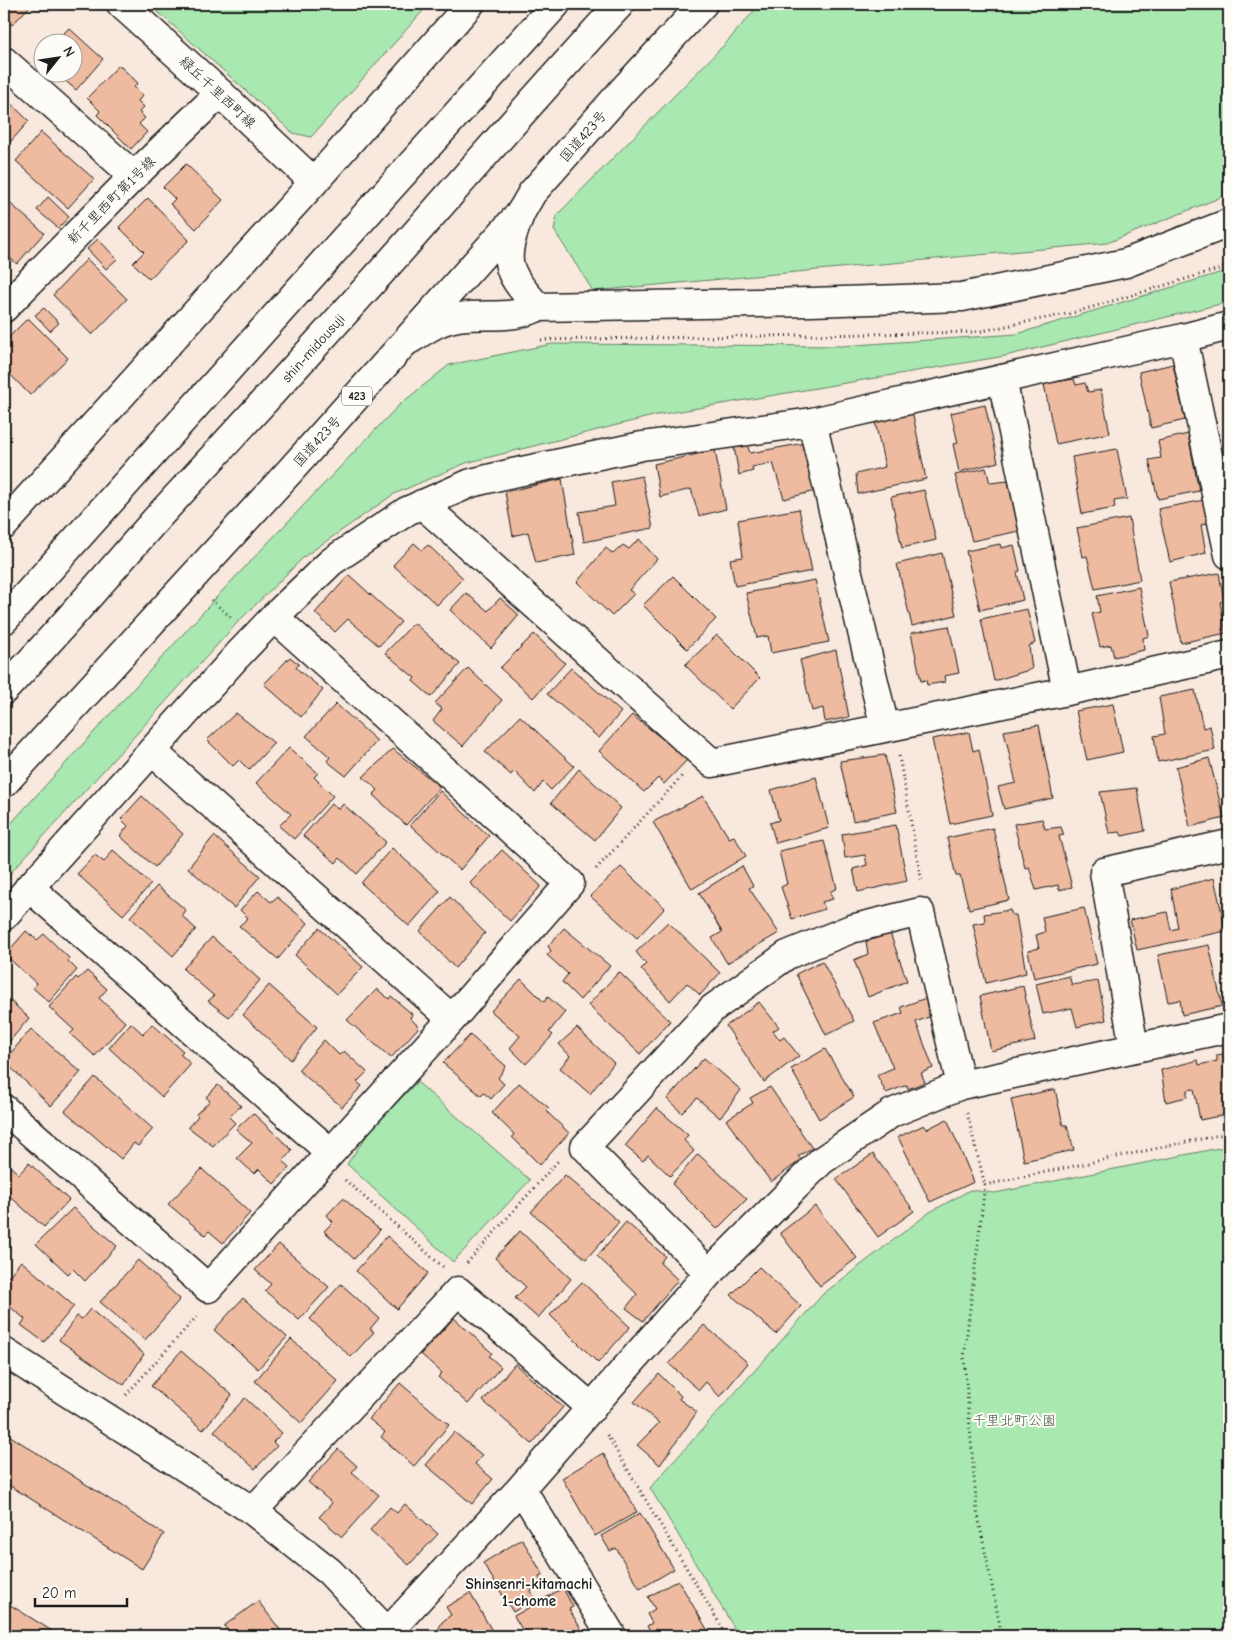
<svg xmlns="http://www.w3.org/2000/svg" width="1233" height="1640" font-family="'Comic Neue','Klee One',sans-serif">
  <rect width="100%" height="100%" fill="#f8e8dd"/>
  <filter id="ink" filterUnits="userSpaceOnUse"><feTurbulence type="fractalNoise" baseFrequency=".02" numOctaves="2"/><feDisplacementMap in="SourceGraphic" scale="10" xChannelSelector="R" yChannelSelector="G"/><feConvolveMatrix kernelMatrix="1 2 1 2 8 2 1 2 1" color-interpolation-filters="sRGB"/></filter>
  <g filter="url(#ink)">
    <path fill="#a9e8b0" stroke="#628266" d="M149 4H429L311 137 293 133Z
      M760 4H1229V194L1107 243 593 291 554 230 557 215 727 42Z
      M1229 270V302L1005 356 657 415 466 463 394 494 305 556 238 622 4 880V831L225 588 398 406 449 365 552 344 841 346 1017 334Z
      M417 1082 530 1180 453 1262 347 1164 373 1127Z
      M1229 1146V1636H739L650 1488 823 1294 930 1212 970 1190 995 1193Z"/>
    <path fill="#eebaa0" stroke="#1c1c1c" d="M4 4H32L12 25 4 17Z
      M69 28 103 59 76 90 61 77 64 72H72V42H55Z
      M119 65 138 83 134 87 143 95 138 101 144 107 139 112 145 118 139 124 147 132 131 149 97 115 100 111 87 98Z
      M4 97 29 121 4 149Z
      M41 132 94 179 68 208 16 161Z
      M186 164 223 200 196 229 170 204 175 199 163 187Z
      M48 197 69 217 58 228 37 210Z
      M4 198 44 233 17 264 4 253Z
      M148 198 189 240 149 279 133 263 144 252 119 227Z
      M98 239 117 259 106 269 87 249Z
      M87 259 127 299 92 335 53 295Z
      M44 308 59 323 50 331 35 315Z
      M28 318 68 358 30 395 4 368V342Z
      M1229 353V375L1223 355Z
      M1173 364 1185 420 1151 428 1139 372Z
      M1074 379 1076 385 1085 383 1088 392 1101 390 1110 433 1056 444 1044 384Z
      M985 405 998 462 959 472 953 444 958 443 951 413Z
      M912 410 926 479 858 494 856 474 885 467 874 417Z
      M1188 434 1199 491 1158 499 1149 460 1161 458 1158 441Z
      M805 443 815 491 784 499 773 463 752 467 753 471 739 475 734 447 747 444 750 453Z
      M1117 449 1127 499 1114 501 1115 508 1082 514 1072 457Z
      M715 450 726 509 699 516 691 489 660 497 654 464Z
      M986 468 990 483 1008 481 1019 531 972 541 955 475Z
      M642 476 653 528 584 542 579 512 615 506 611 482Z
      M562 479 575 555 536 563 528 532 513 536 505 492Z
      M924 490 936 540 902 548 891 497Z
      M1204 500 1208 523 1201 525 1206 553 1170 562 1158 509Z
      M799 509 812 571 735 586 730 559 743 557 738 520Z
      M1129 518 1140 580 1095 589 1087 556 1083 557 1077 528Z
      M639 539 657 559 629 590 634 594 612 616 577 582 606 548 613 554 623 545 629 549Z
      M414 543 422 550 428 545 463 578 437 605 393 565Z
      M1000 544 1001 548 1014 545 1020 571 1017 572 1023 600 980 610 966 551Z
      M942 553 956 615 912 626 897 564Z
      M1219 573 1224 601 1220 602 1226 633 1181 643 1169 582Z
      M349 575 401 622 379 646 348 619 335 632 315 613Z
      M673 576 716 619 687 649 643 605Z
      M815 580 829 642 771 653 768 636 757 638 746 593Z
      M1139 587 1149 636 1143 638 1144 650 1114 657 1111 645 1100 647 1092 614 1100 612 1097 596Z
      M466 593 488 611 500 598 519 615 491 648 450 610Z
      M1027 609 1035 643 1029 646 1032 669 994 681 981 619Z
      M414 623 460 664 431 697 413 681 415 678 385 653Z
      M949 626 959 673 944 676 945 682 927 685 926 680 921 681 911 633Z
      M534 634 565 663 533 698 500 668Z
      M717 635 760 678 730 709 685 665Z
      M836 650 849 717 825 722 823 708 812 711 800 660Z
      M290 657 299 664 296 668 323 690 301 717 264 684Z
      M468 668 502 700 463 746 433 721 442 709 435 703Z
      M571 668 621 712 599 738 547 694Z
      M1195 690 1203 728 1210 726 1215 750 1158 762 1154 736 1165 734 1159 697Z
      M336 704 377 741 346 776 327 761 330 757 306 736Z
      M1113 704 1123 752 1087 760 1076 711Z
      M236 713 274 743 249 770 239 760 233 766 207 740Z
      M632 715 688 759 664 784 658 778 644 792 599 751Z
      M520 716 574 766 551 790 543 782 535 793 514 771 511 775 485 752Z
      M1039 725 1053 798 1004 809 998 787 1016 783 1004 731Z
      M969 732 973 751 979 749 992 815 950 824 932 739Z
      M289 748 318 773 314 777 333 796 294 839 279 826 291 814 256 783Z
      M393 749 440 787 406 825 373 795 378 790 363 777Z
      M885 755 897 812 853 821 840 761Z
      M1209 758 1224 818 1190 827 1176 767Z
      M579 769 621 808 595 840 551 803Z
      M816 777 829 828 776 843 770 823 779 820 771 790Z
      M1137 788 1145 831 1122 836 1120 832 1109 833 1100 792Z
      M440 791 489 836 460 870 410 825Z
      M142 796 183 834 155 867 120 836 128 826 121 819Z
      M703 796 729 838 734 836 746 856 692 889 653 822Z
      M331 804 339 809 343 804 386 842 357 874 340 858 336 863 303 836Z
      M1042 819 1045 829 1061 827 1064 835 1059 836 1072 887 1059 890 1058 885 1036 890 1029 867 1025 868 1014 824Z
      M896 825 907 881 858 892 853 869 867 865 865 855 845 858 842 834Z
      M993 828 1009 900 969 909 960 876H956L947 838Z
      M214 836 260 876 234 908 188 868Z
      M824 841 837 888 830 892 833 899 822 902 825 909 792 919 781 887 787 884 779 851Z
      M392 848 440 891 409 926 361 883Z
      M113 850 151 884 123 915 77 874 95 855 104 862Z
      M502 850 541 886 510 921 470 883Z
      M742 866 753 886 749 888 779 933 727 963 712 938 722 932 699 893Z
      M621 867 665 908 637 938 590 896Z
      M1214 878 1226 931 1137 950 1130 920 1167 912 1171 930 1178 928 1171 889Z
      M157 886 186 910 182 916 196 929 173 956 130 917Z
      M258 891 271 902 277 897 308 923 278 959 239 926 248 918 240 910Z
      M450 897 485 933 455 968 420 931Z
      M1084 908 1097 964 1034 978 1028 951 1039 948 1036 935 1045 932 1042 917Z
      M1010 910 1012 915H1016L1026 973 986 983 973 924 985 922 984 914Z
      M668 922 720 973 700 995 687 983 670 1001 641 969 646 964 636 952Z
      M319 928 363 967 337 994 295 955Z
      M564 928 610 966 580 1000 562 982 568 974 547 955 551 951 548 946Z
      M26 931 37 940 44 934 69 958 68 961 77 970 49 1002 33 988 36 983 5 955Z
      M890 933 907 981 868 997 854 960 868 954 866 942Z
      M212 937 260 980 229 1017 208 1001 214 996 183 969Z
      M1209 945 1222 1006 1182 1015 1180 1000 1168 1002 1158 955Z
      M822 961 854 1021 826 1035 796 974Z
      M87 971 107 989 99 998 125 1022 95 1056 70 1034 74 1030 49 1007 76 977 78 979Z
      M619 972 670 1021 640 1054 588 1005Z
      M1069 976 1072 985 1098 981 1106 1020 1077 1027 1072 1008 1043 1014 1036 984Z
      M521 979 544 1002 548 997 565 1012 549 1032 553 1035 526 1064 510 1048 520 1036 491 1011Z
      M269 985 317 1027 291 1060 243 1015Z
      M1023 986 1035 1041 991 1051 980 996Z
      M377 989 389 999 391 996 412 1014 410 1018 419 1027 391 1058 347 1020Z
      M4 995 29 1018 4 1048Z
      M926 998 931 1016 916 1022 933 1068 921 1073 925 1082 908 1089 907 1085 886 1093 877 1075 893 1068 874 1023 903 1013 901 1007Z
      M759 1002 779 1027 773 1031 780 1040 784 1037 799 1056 764 1082 726 1026Z
      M131 1023 143 1034 152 1024 183 1051 180 1054 191 1064 162 1097 109 1048Z
      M577 1028 614 1063 590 1094 560 1068 570 1056 559 1044Z
      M31 1029 81 1072 51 1106 4 1061Z
      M470 1035 506 1066 498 1078 504 1084 491 1099 484 1093 481 1096 443 1063Z
      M324 1040 339 1055 344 1051 367 1072 357 1082 362 1086 342 1107 298 1070Z
      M825 1049 854 1097 819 1119 791 1069Z
      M1229 1053V1114L1200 1120 1194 1089 1187 1090V1097L1166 1102 1161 1070 1198 1060 1199 1065 1217 1061V1055Z
      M704 1058 741 1090 720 1118 697 1098 682 1113 667 1099Z
      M95 1077 153 1129 138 1146 134 1143 121 1159 65 1111Z
      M519 1083 549 1108 546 1111 569 1133 540 1165 512 1137 514 1134 492 1113Z
      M218 1085 241 1106 229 1117 235 1123 213 1146 188 1127 198 1116 196 1114 210 1101 206 1097Z
      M770 1087 812 1148 798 1156 801 1160 771 1182 726 1120 753 1103 750 1098Z
      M1055 1089 1063 1125H1067L1074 1150 1024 1161 1011 1099Z
      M657 1108 688 1135 684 1140 694 1151 670 1176 648 1155 643 1161 625 1146Z
      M253 1113 292 1150 283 1161 290 1167 274 1184 259 1169 254 1174 237 1158 252 1143 236 1129Z
      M947 1119 974 1182 930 1202 898 1137 924 1125 927 1129Z
      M698 1154 747 1199 717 1229 672 1184Z
      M873 1154 914 1211 878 1237 836 1179Z
      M5 1162 19 1174 29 1163 69 1200 44 1227 4 1191V1163Z
      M202 1169 250 1213 223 1243 209 1231 205 1235 168 1204Z
      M565 1175 619 1222 586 1259 531 1212Z
      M343 1198 380 1230 354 1259 324 1231 333 1222 327 1215Z
      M815 1206 857 1258 820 1286 780 1233Z
      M73 1208 117 1246 85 1281 73 1269 68 1274 36 1244Z
      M626 1222 665 1256 660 1263 678 1280 643 1321 626 1308 637 1294 597 1256Z
      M520 1231 571 1279 538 1318 515 1298 526 1287 495 1258Z
      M387 1236 428 1273 397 1309 356 1271Z
      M279 1244 329 1287 299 1320 265 1291 271 1284 255 1270Z
      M138 1260 180 1299 145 1340 100 1302Z
      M21 1261 74 1306 44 1342 21 1325 25 1319 4 1302V1282Z
      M759 1267 801 1306 776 1334 731 1295Z
      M582 1282 630 1327 598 1363 550 1315Z
      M341 1284 379 1318 370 1329 374 1332 351 1357 310 1319Z
      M243 1298 287 1337 258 1369 214 1330Z
      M90 1309 144 1354 124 1385 59 1340 77 1316 82 1319Z
      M454 1318 492 1353 489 1356 501 1367 468 1404 438 1377 442 1373 421 1354Z
      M704 1325 748 1363 720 1397 706 1382 699 1390 669 1364Z
      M291 1339 338 1381 301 1423 255 1381Z
      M181 1351 232 1395 203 1430 151 1386Z
      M515 1364 563 1407 532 1444 483 1401Z
      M659 1374 681 1396 679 1399 697 1412 660 1465 637 1445 659 1423 634 1402Z
      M400 1383 449 1425 414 1466 381 1437 385 1432 369 1419Z
      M245 1398 282 1433 273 1442 277 1446 255 1469 214 1431Z
      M4 1432 164 1534 142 1569 4 1482Z
      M454 1432 482 1455 475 1464 493 1479 472 1504 426 1465Z
      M338 1449 357 1466 352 1472 379 1495 342 1537 319 1517 332 1503 308 1482Z
      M603 1453 637 1512 595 1536 562 1478Z
      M405 1504 438 1534 409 1565 370 1530 390 1507 397 1513Z
      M640 1513 674 1569 640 1589 616 1548 610 1551 601 1536Z
      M522 1539 543 1575 539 1577 543 1584 531 1591 535 1599 513 1612 483 1563Z
      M678 1580 708 1631 699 1636H653L647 1626 652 1623 647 1614 655 1609 648 1597Z
      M563 1588 573 1607 569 1609 584 1634 579 1636H526L514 1616Z
      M470 1593 495 1636H435L442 1622 451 1615 446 1607Z
      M4 1601 60 1636H4Z
      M258 1601 285 1636H232L224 1626Z"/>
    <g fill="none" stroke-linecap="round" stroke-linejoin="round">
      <g stroke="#1c1c1c" stroke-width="31">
        <path id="street" d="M4 61 134 176
          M4 308 134 176 220 93
          M1183 338 1229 555
          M1002 379 1067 691
          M812 422 885 728
          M422 504 712 763 1067 691 1229 655
          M152 751 452 1019
          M29 887 330 1152
          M1134 1048 1104 872 1229 844
          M4 1109 208 1288 452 1019 570 883 274 617
          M709 1273 585 1147 712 1009 787 955 851 929 920 912 961 1085
          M521 1488 612 1636
          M253 1511 458 1291 592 1408
          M388 1632 521 1488 709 1273 821 1161 892 1113 961 1085 1229 1028"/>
      </g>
      <g stroke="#1c1c1c" stroke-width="31">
        <path id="secondary" d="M121 4 220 93 314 182
          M521 212C502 260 503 269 538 307
          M409 340C424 331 440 319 458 317 486 313 512 320 538 307L811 302 962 297 1126 263 1229 223
          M4 916 237 656 274 617 331 562 344 553 407 511 471 483 508 474 642 446 812 422 1183 338 1229 326
          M4 1352 253 1511 330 1572 391 1636"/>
      </g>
      <g stroke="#1c1c1c" stroke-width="31">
        <path id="highway" d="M4 525 314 182 470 4
          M4 620 390 188 556 4
          M4 690C57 634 107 575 158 517 247 420 336 324 423 225 488 151 553 77 620 4
          M4 783 290 471 521 212 532 193 624 89 703 4"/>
      </g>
      <path stroke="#1c1c1c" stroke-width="3" stroke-dasharray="1 4" stroke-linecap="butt" d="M541 340 977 332 1076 312 1229 266
        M211 600 233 619
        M899 756 922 883
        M596 869 682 776
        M967 1113 985 1185
        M345 1180 443 1267
        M467 1263 559 1160
        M126 1395 199 1314
        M607 1435 727 1636
        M1002 1636 977 1511 964 1358 985 1185 1229 1133"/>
      <use href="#street" stroke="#fdfcf7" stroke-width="28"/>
      <use href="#secondary" stroke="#fdfcf7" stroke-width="28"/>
      <use href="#highway" stroke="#fdfcf7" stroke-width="28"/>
    </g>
  </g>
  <g text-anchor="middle" stroke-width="4" stroke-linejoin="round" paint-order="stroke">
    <rect fill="#fdfcf7" stroke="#605f5e" stroke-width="1" x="342" y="386.5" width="30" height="19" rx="4"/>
    <g font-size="12" font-weight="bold" fill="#1c1c1c">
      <text x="357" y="400">423</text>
    </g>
    <g font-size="14" fill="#1c1c1c" stroke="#fdfcf7">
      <text transform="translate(218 92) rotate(43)" y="5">緑丘千里西町線</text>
      <text transform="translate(583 136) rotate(-49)" y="5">国道423号</text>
      <text transform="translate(111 200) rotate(-45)" y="5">新千里西町第1号線</text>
      <text transform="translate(313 348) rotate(-48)" y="5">shin-midousuji</text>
      <text transform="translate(317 441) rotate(-48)" y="5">国道423号</text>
    </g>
    <g font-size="14" fill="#465948" stroke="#fdfcf7">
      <text x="1014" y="1425">千里北町公園</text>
    </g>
    <g font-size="15" font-weight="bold" fill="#1c1c1c" stroke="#fdfcf7">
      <text x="529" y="1589">Shinsenri-kitamachi<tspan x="529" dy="17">1-chome</tspan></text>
    </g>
  </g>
  <rect width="1233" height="1640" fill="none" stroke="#fdfcf7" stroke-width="20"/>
  <rect x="10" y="10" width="1213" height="1620" fill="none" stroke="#1c1c1c" stroke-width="2" filter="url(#ink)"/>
  <g transform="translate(58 58) rotate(60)"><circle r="24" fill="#fdfcf7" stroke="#a3a29f"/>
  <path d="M0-4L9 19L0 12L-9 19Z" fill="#1c1c1c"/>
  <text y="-8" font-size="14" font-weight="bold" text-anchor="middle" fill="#1c1c1c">N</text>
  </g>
  <path d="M35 1598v8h92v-8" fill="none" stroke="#1c1c1c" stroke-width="2.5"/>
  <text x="42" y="1598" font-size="15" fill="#1c1c1c" stroke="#fdfcf7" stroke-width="4" paint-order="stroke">20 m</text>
</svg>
